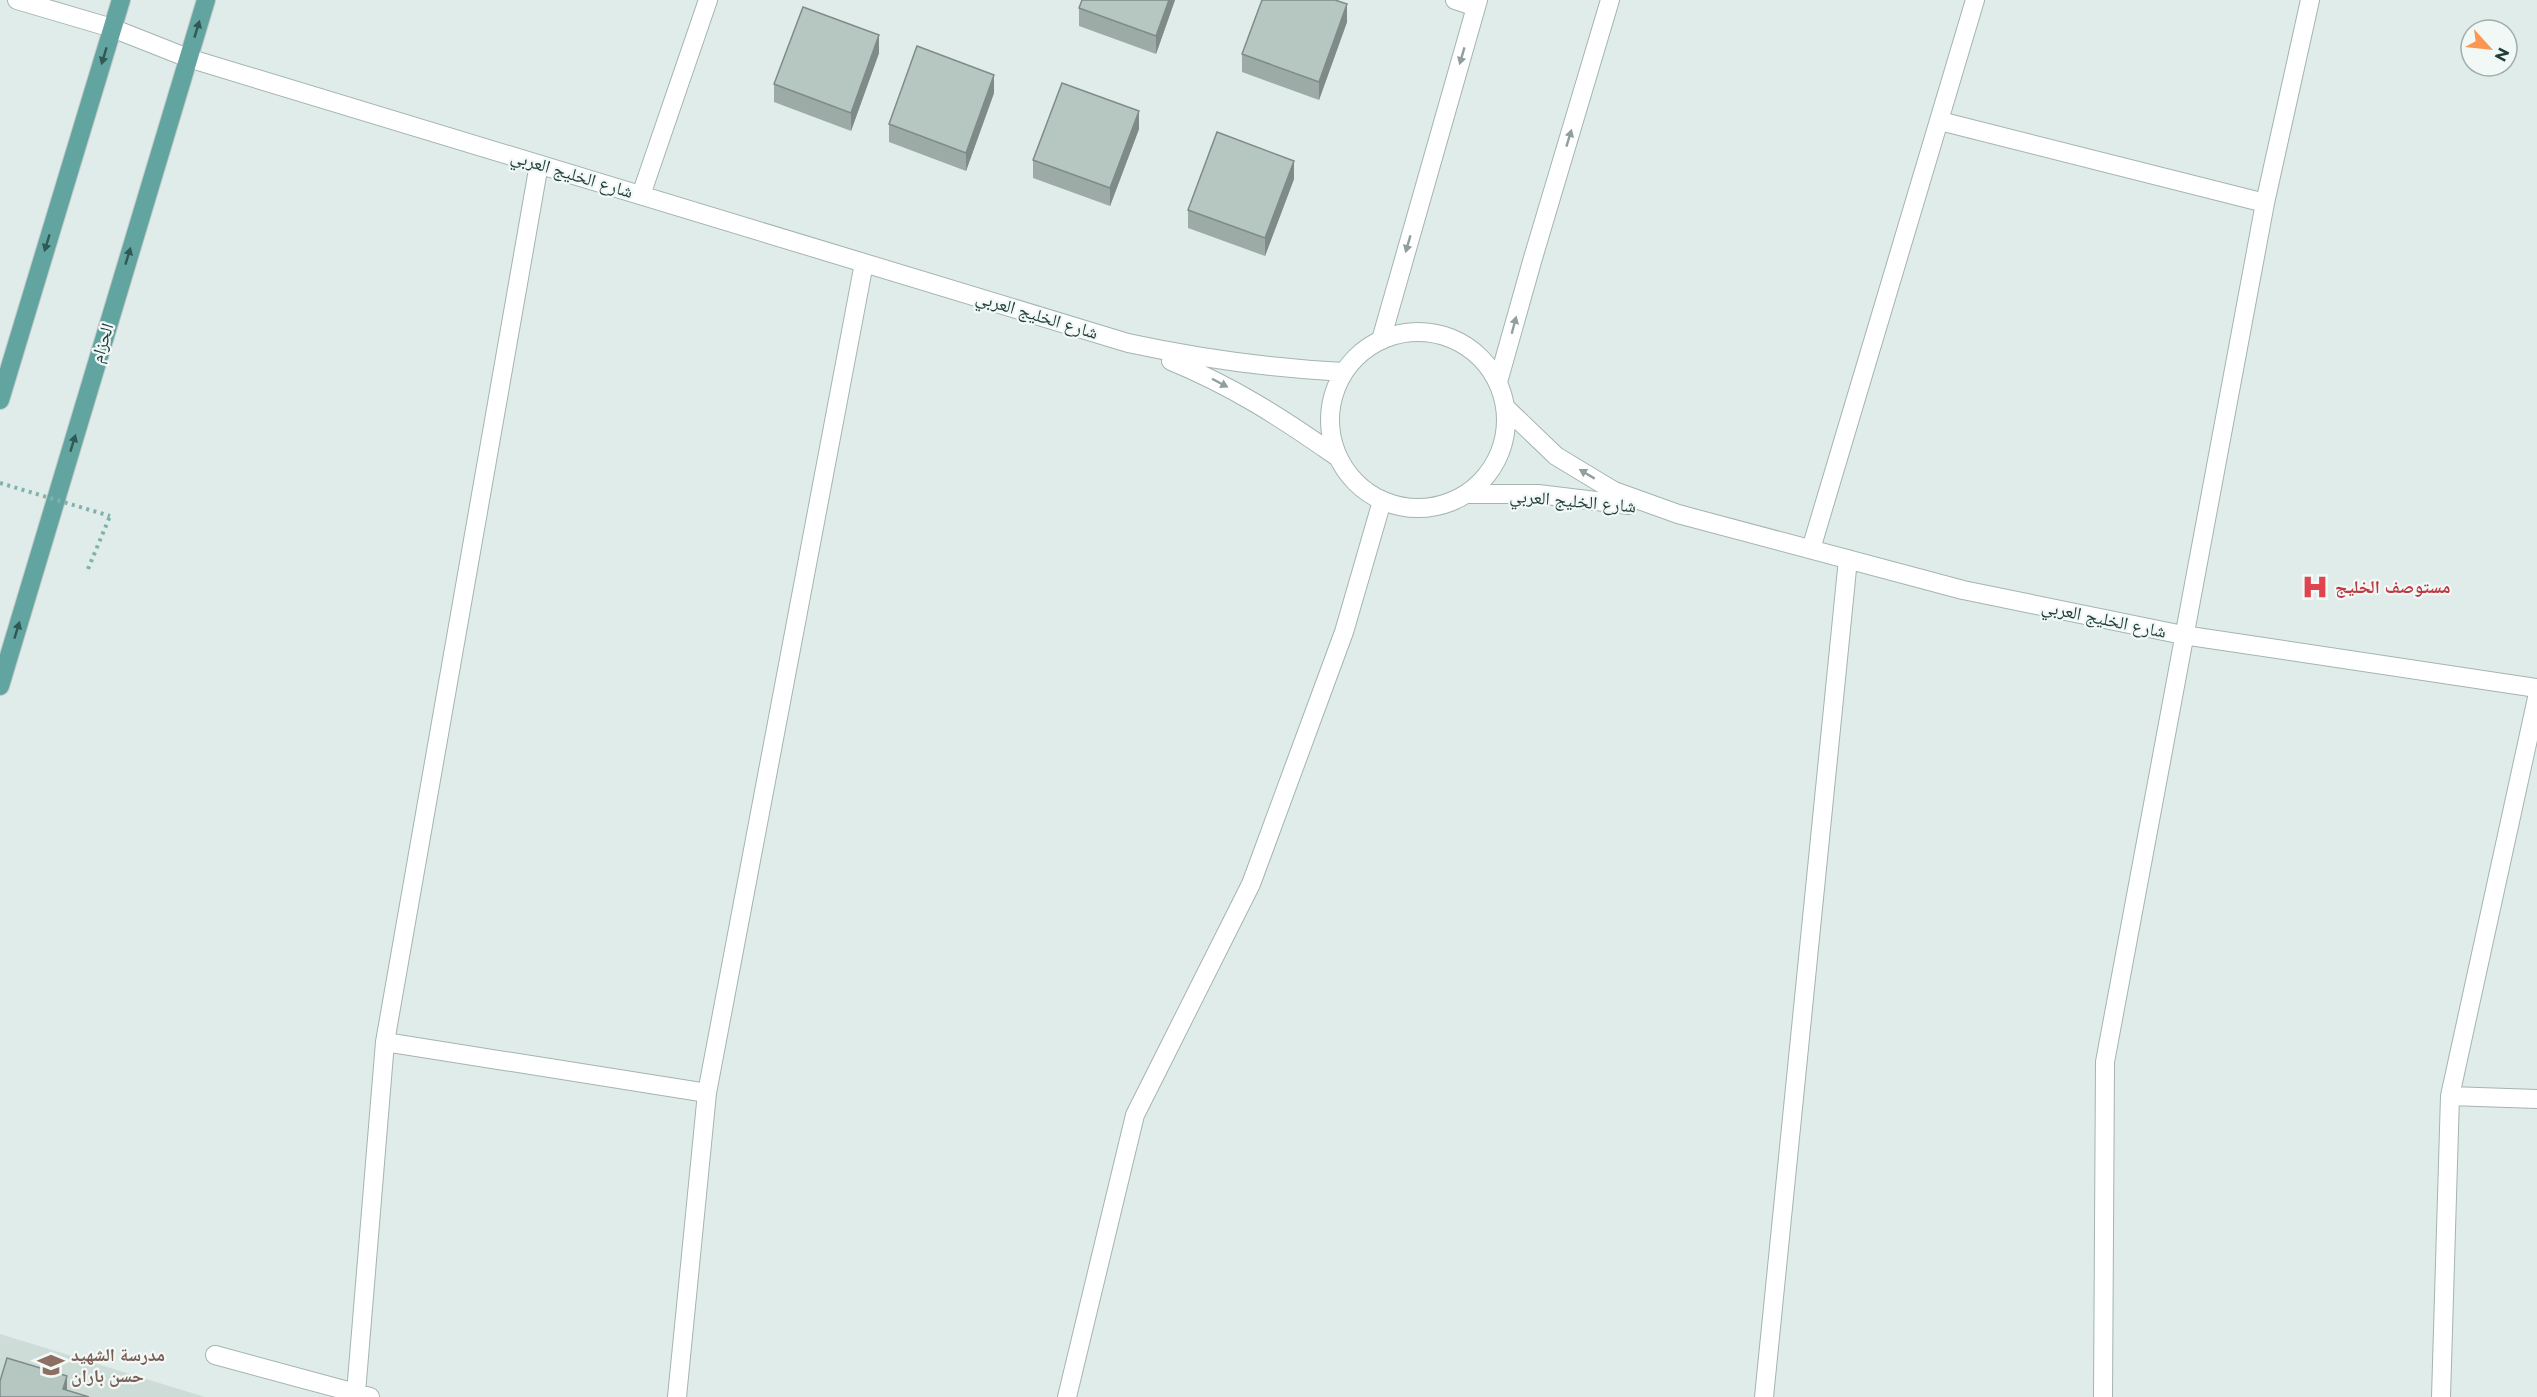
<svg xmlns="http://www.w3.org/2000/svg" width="2537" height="1397" font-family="Montserrat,'Noto Naskh Arabic',sans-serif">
  <rect width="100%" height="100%" fill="#e0ece9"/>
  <path fill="#cedcd8" d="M0 1334 205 1397H0Z"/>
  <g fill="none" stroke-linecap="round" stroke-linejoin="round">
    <g stroke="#a3b4b1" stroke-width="20">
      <path id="minor" d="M17 0 112 28 188 58 1128 343C1202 359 1269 368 1344 372
        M1455 0 1476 7
        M1940 121 2265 203
        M641 195 708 0
        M1330 420a88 88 0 1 1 176 0a88 88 0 1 1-176 0Z
        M1381 340 1478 0
        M1171 361C1232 386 1282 418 1336 456
        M1498 382 1533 258 1610 0
        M1507 409 1556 456 1614 491 1678 514 1963 590 2183 635 2537 688
        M1468 494H1538L1629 505
        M1811 549 1975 0
        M385 1042 707 1093
        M2450 1096 2537 1099
        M215 1355 370 1397
        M356 1393 385 1042 539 164
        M677 1397 707 1093 864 263
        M1067 1397 1135 1115 1251 884 1344 632 1382 501
        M1764 1397 1848 559
        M2103 1397 2105 1062 2265 203 2310 0
        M2441 1397 2450 1096 2537 698"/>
    </g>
    <g stroke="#c1c9c8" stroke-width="20">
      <path id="major" d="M0 400 121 0
        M0 686 206 0"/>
    </g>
    <path stroke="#7fb2aa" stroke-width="4" stroke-dasharray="3 4.5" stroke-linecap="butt" d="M88 569 110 516"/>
    <use href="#minor" stroke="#fff" stroke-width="18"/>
    <use href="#major" stroke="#62a49f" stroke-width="18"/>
    <path stroke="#7fb2aa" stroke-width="4" stroke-dasharray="3 4.5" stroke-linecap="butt" d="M0 483 110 516"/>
  </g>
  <path fill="#9daba7" d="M1082 0H1175L1156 54 1079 26V8Z
    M1347 22 1319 100 1242 72V54Z
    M879 53 851 131 774 102V84Z
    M994 93 966 171 889 142V124Z
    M1139 129 1110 206 1033 178V160Z
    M1294 179 1265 256 1188 228V210Z"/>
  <path fill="#7f8b88" d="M1169 0H1175L1156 54V36Z
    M1347 4V22L1319 100V82Z
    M879 35V53L851 131V113Z
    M994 75V93L966 171V153Z
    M1139 111V129L1110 206V188Z
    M1294 161V179L1265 256V238Z
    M67 1376V1397L63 1389Z"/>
  <path fill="#b6c7c2" stroke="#7f8b88" stroke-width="1.5" d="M1082 0H1169L1156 36 1079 8Z
    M1262 0H1335L1347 4 1319 82 1242 54Z
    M803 7 879 35 851 113 774 84Z
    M917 46 994 75 966 153 889 124Z
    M1062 83 1139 111 1110 188 1033 160Z
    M1217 132 1294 161 1265 238 1188 210Z
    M7 1358 67 1376 63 1389 89 1397H0V1381Z"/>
  <defs><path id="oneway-solid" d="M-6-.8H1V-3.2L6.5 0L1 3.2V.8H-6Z" transform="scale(1.5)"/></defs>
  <g fill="#305854">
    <use href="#oneway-solid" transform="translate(197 29) rotate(-73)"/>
    <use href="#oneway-solid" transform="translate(104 56) rotate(107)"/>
    <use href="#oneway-solid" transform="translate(47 243) rotate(107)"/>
    <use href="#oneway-solid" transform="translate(128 256) rotate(-73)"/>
    <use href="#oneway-solid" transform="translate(73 443) rotate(-73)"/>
    <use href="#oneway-solid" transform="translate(17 630) rotate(-73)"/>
  </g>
  <g fill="#909e9d">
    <use href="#oneway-solid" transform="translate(1462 56) rotate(106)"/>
    <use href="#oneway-solid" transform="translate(1569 138) rotate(-73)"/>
    <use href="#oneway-solid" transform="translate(1408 244) rotate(106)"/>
    <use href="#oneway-solid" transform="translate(1514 325) rotate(-75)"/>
    <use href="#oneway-solid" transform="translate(1220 383) rotate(28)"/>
    <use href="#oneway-solid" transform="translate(1587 474) rotate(-149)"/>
  </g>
  <defs>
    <g id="hospital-bare" transform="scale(2.07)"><path d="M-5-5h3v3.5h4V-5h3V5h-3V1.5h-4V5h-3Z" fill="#e0444e" stroke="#f1f8f6" stroke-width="2.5" paint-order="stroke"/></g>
    <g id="school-bare" transform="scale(2.07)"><path d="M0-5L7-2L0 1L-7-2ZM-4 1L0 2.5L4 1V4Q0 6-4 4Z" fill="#8d6e63" stroke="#f1f8f6" stroke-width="2.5" paint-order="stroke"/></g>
  </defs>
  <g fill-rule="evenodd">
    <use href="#hospital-bare" x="2315" y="587"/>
    <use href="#school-bare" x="51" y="1365"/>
  </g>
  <g text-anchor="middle" stroke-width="4.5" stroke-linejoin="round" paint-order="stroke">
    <g font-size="18" fill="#203e3b" stroke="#f1f8f6">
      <text transform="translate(572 174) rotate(17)" y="6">شارع الخليج العربي</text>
      <text transform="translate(1037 315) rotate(17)" y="6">شارع الخليج العربي</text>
      <text transform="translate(102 343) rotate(-73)" y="6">الحزام</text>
      <text transform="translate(1573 501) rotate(5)" y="6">شارع الخليج العربي</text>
      <text transform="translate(2104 619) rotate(12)" y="6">شارع الخليج العربي</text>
    </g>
    <g font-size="18" font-weight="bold" fill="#be3a42" stroke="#f1f8f6" text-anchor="start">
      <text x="2335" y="593">مستوصف الخليج</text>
    </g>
    <g font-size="18" font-weight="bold" fill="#785e54" stroke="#f1f8f6" text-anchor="start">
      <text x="71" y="1361">مدرسة الشهيد<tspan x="71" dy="21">حسن باران</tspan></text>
    </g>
  </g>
  <g transform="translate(2489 48) rotate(117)"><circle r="28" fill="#f1f8f6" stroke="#9daeab" stroke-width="1.5"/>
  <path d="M0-4.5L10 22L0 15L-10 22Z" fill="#fa9751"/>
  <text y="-9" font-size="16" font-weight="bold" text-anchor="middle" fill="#203e3b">N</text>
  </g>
</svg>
